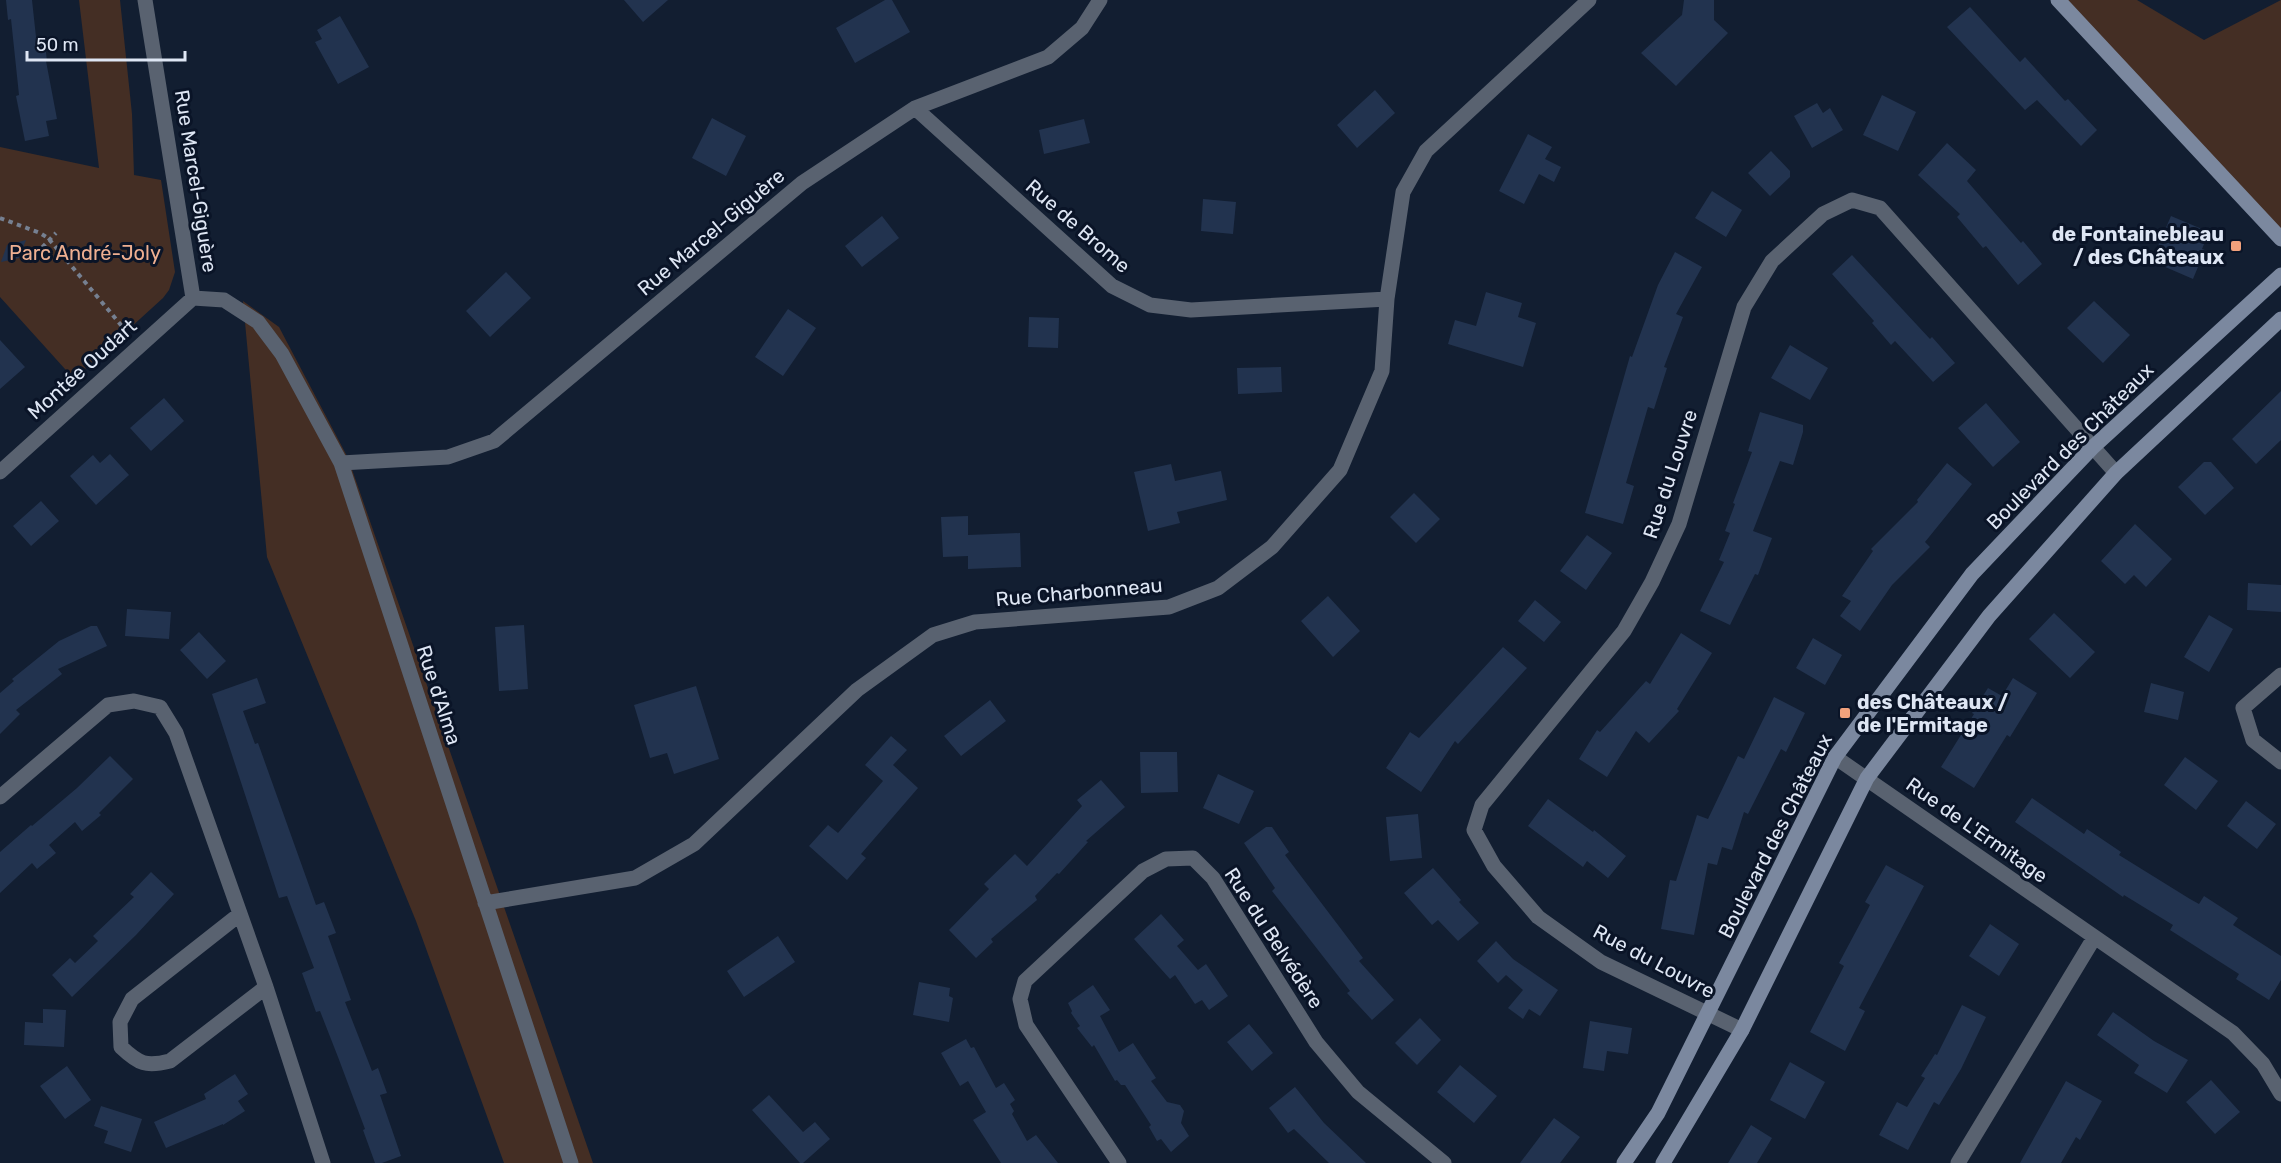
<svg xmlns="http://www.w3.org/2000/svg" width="2281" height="1163" font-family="Rubik,sans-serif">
  <rect width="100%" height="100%" fill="#121e31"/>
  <path fill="#442e24" d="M79 0H120L132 114 134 175 161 180 175 272 169 290 163 298 74 379 0 297V147L99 168Z
    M2057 0H2137L2204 40 2281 0V244Z
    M243 301 279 327 348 458 593 1163H504L416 921 267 557Z"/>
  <path fill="#22334f" d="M6 0H32L36 37 44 36 47 61H46L57 119 46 121 49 136 25 141 16 96 19 95 11 19 8 20Z
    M624 0H668L643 22Z
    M885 0H892L910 32 855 63 836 28Z
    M1684 0H1714V20L1728 33 1676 86 1641 53 1682 15Z
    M1970 7 2020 62 2025 57 2065 101 2068 99 2097 130 2081 146 2037 100 2025 110 1947 27Z
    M340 16 369 67 338 84 315 42 322 39 317 30Z
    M1375 90 1395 113 1357 148 1337 125Z
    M1882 95 1916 112 1898 151 1863 135Z
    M1817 103 1823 113 1830 108 1843 130 1812 148 1794 116Z
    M712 118 746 136 726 176 692 158Z
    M1084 119 1090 143 1044 154 1039 130Z
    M1528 134 1552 147 1545 159 1561 167 1554 182 1539 174 1524 204 1499 191Z
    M1947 143 1976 170 1967 181 2021 243 2023 241 2042 264 2018 285 1986 246 1983 248 1957 217 1960 214 1918 175Z
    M1771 151 1790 171V177L1770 196 1748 173Z
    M1712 191 1742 210 1726 237 1695 218Z
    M1203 199 1236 202 1233 234 1201 231Z
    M882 216 899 238 862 267 845 246Z
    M2171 216 2209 232 2202 249 2205 250 2193 279 2163 266 2169 251 2158 246Z
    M26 240 19 258 1 262 7 245Z
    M1675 252 1702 267 1676 314 1683 317 1664 367 1667 368 1654 409 1648 407 1626 483 1634 486 1623 524 1585 513 1630 356 1632 357 1658 285Z
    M1852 255 1930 339 1932 337 1955 363 1933 382 1895 341 1891 345 1872 323 1874 321 1832 274Z
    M506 272 531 298 490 337 466 311Z
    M1486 292 1522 303 1518 317 1536 323 1523 367 1448 344 1455 320 1476 326Z
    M2094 301 2130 335 2103 363 2067 328Z
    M788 309 816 328 783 376 755 357Z
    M1029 317 1059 318 1058 348 1028 347Z
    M0 340 25 367 0 389Z
    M1790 345 1828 368 1810 400 1771 378Z
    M1281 367 1282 392 1238 394 1237 368Z
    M2281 391V440L2256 464 2232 439Z
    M164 398 184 421 151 451 130 428Z
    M1986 403 2020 442 1993 467 1958 428Z
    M1760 412 1803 425V432L1793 465 1780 461 1753 531 1772 538 1758 575 1755 574 1730 625 1700 611 1724 562 1719 560 1730 533 1725 531 1735 504 1733 503 1752 452 1748 451Z
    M110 454 129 475 96 505 70 476 93 455 100 463Z
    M2204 462H2211L2234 488 2205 515 2178 487Z
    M1947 463 1972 484 1925 542 1930 547 1892 585 1860 631 1840 616 1851 601 1842 596 1873 551 1871 549 1918 502 1917 500Z
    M1171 464 1175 481 1221 471 1227 500 1177 512 1180 523 1148 531 1134 472Z
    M1414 493 1440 519 1416 543 1390 517Z
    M41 501 59 521 31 546 13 526Z
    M968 516V535L1020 533 1021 567 968 569V556L943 557 941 517Z
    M2135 524 2172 559 2146 587 2134 575 2125 584 2101 561Z
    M1587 535 1612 553 1586 590 1560 571Z
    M2248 583 2281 585V612L2247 610Z
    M1328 596 1360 631 1333 657 1301 621Z
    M1535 600 1561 622 1544 642 1518 621Z
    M127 609 171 612 169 639 125 636Z
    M2054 613 2095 652 2070 678 2029 639Z
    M2209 615 2233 629 2209 672 2184 657Z
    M524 625 528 689 499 691 495 627Z
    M91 626H97L107 646 58 669 62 674 16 710 20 714 0 734V693L14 681 12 679 59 641Z
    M199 632 226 661 207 679 180 650Z
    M1681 633 1712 653 1677 709 1679 711 1649 743 1636 731 1607 777 1579 759 1597 730 1600 732 1646 681 1650 684Z
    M1813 638 1842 655 1825 685 1796 668Z
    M1503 647 1527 668 1458 744 1455 741 1421 792 1386 768 1410 732 1419 738Z
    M257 678 266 703 243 711 255 744 258 743 316 905 324 902 336 933 328 936 351 1000 345 1002 372 1071 378 1068 387 1093 380 1095 401 1156 382 1163H375L363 1130 365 1129 338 1057 320 1011 316 1012 302 973 314 968 287 896 279 898 212 694Z
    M2013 678 2037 693 2010 737 2007 735 1974 788 1941 767 1974 714 1972 713 1988 688 2002 696Z
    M2151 683 2184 692 2178 720 2144 712Z
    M696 686 719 759 674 774 667 753 650 758 634 705Z
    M1774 697 1805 713 1786 752 1781 749 1748 814 1744 812 1732 850 1722 847 1717 865 1708 863 1694 935 1661 929 1670 880 1676 881 1697 815 1708 819 1738 756 1744 759Z
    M990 700 1006 721 961 756 944 736Z
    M891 736 907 750 893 765 918 788 861 854 866 858 847 880 809 846 828 825 838 833 883 781 865 765Z
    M1140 752H1177L1178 792 1141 793Z
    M110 756 133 779 99 813 101 815 82 831 75 822 49 845 56 853 37 869 32 863 0 893V852L31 825 32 826 77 788Z
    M2185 757 2218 781 2196 810 2164 785Z
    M1218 774 1254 791 1239 824 1203 808Z
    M1101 780 1125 807 1086 841 1088 842 1059 874 1057 873 1035 896 1037 900 991 939 993 942 976 958 949 930 989 889 984 884 1015 854 1027 866 1082 806 1077 800Z
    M2032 798 2084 834 2087 829 2121 852 2119 855 2190 899 2199 904 2204 896 2238 918 2233 925 2281 956V980L2269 1000 2236 979 2239 974 2170 930 2173 925 2124 895 2123 897 2015 822Z
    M1548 799 1593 832 1594 830 1626 856 1608 878 1587 861 1583 867 1528 826Z
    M2246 801 2276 824 2257 849 2227 826Z
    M1418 814 1422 858 1390 861 1386 817Z
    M1266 827H1272L1289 852 1285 855 1363 958 1359 961 1394 1000 1372 1020 1347 993 1350 991 1272 891 1275 888 1244 843Z
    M1886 865 1924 886 1859 1008 1865 1011 1845 1051 1810 1032 1844 966 1839 963 1870 905 1865 902Z
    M1433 868 1461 900 1459 902 1479 923 1458 941 1438 920 1432 925 1404 893Z
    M151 872 174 894 136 935 72 997 52 975 70 958 75 963 98 941 93 936 134 897 130 894Z
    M1161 914 1184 940 1177 946 1198 970 1206 964 1228 996 1209 1010 1202 1000 1195 1004 1175 975 1170 979 1134 939Z
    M1990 924 2019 944 1999 976 1969 956Z
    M778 936 795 962 744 997 727 971Z
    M1496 941 1513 959 1558 990 1540 1016 1529 1009 1523 1019 1508 1008 1523 990 1506 975 1498 983 1477 961Z
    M919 982 950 988 949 996 953 998 949 1022 913 1015Z
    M1093 985 1110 1010 1100 1016 1119 1052 1133 1043 1156 1078 1151 1081 1167 1102 1180 1105 1184 1111 1181 1123 1189 1136 1171 1152 1161 1139 1157 1141 1149 1127 1151 1125 1125 1085H1121L1117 1080 1115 1081 1094 1045 1092 1047 1077 1028 1080 1026 1071 1013 1072 1011 1068 1003Z
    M1962 1005 1986 1017 1961 1069 1939 1105 1934 1102 1908 1150 1879 1135 1897 1102 1907 1107 1925 1078 1921 1076 1935 1054 1937 1055Z
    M43 1009 66 1010 64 1047 24 1045 25 1022 43 1023Z
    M2113 1012 2154 1041 2188 1060 2167 1093 2134 1073 2139 1065 2097 1035Z
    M1420 1018 1441 1040 1417 1065 1395 1043Z
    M1590 1021 1632 1028 1628 1054 1607 1051 1604 1071 1583 1068Z
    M1249 1024 1273 1053 1252 1071 1227 1042Z
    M966 1039 971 1048 974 1047 996 1088 1004 1083 1015 1100 1010 1104 1014 1111 1012 1114 1027 1141 1036 1135 1058 1163H1001L973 1120 986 1112 968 1081 960 1086 941 1053Z
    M1790 1062 1825 1082 1805 1119 1770 1100Z
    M1460 1065 1497 1096 1474 1123 1437 1092Z
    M67 1066 91 1100 65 1119 40 1086Z
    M235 1074 248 1094 238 1101 245 1111 223 1125V1124L166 1148 154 1122 206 1099 204 1094Z
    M2211 1080 2240 1112 2215 1134 2186 1102Z
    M2066 1081 2102 1101 2080 1140 2076 1137 2061 1163H2020Z
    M1295 1087 1324 1123 1366 1163H1329L1294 1129 1288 1133 1269 1108Z
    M769 1095 803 1132 815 1122 830 1139 803 1163H800L752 1110Z
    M101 1106 142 1119 131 1152 104 1143 108 1131 94 1126Z
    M1554 1118 1580 1137 1560 1163H1520Z
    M1751 1125 1772 1138 1757 1163H1728Z"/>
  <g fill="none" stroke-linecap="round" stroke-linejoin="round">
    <path stroke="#768091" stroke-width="4" stroke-dasharray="4.5 4.5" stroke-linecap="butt" d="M0 218 40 233 48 238 126 331
      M36 254 56 233"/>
    <path stroke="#596270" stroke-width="15" d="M145 0 193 298
      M915 108 1112 286 1150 305 1191 310 1387 299
      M193 298 224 300 258 322 282 354 341 463 571 1163
      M341 463 448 457 494 441 802 183 915 108 1048 57 1082 28 1100 0
      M0 472 193 298
      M2281 675 2243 708 2253 740 2281 762
      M1835 757 2233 1033 2263 1064 2281 1094
      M0 797 108 705 134 701 160 707 176 733 266 987 323 1163
      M485 903 635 878 694 844 857 690 933 635 975 622 1169 607 1218 588 1272 547 1340 470 1382 371 1387 299 1403 192 1426 151 1589 0
      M240 914 132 999 120 1022 121 1047C139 1064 146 1067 170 1061L266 987
      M1742 1030 1601 962 1538 917 1494 866 1474 830 1482 805 1624 631 1652 582 1679 524 1744 307 1772 261 1823 214 1852 200 1880 208 2116 473
      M1119 1163 1026 1025 1020 999 1025 981 1143 871 1166 859 1193 858 1213 878 1316 1042 1358 1092 1444 1163
      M1958 1163 2094 938"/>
    <path stroke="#7b889f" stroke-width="15" d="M2058 0 2281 239
      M1624 1163 1658 1113 1835 757 1972 574 2092 448 2281 275
      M1663 1163 1742 1030 1867 778 1989 616 2116 473 2281 319"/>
  </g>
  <g fill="#f1a17c" stroke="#0a1427" stroke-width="2">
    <rect x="2230" y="240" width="12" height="12" rx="3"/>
    <rect x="1839" y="707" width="12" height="12" rx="3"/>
  </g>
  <g text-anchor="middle" stroke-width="6" stroke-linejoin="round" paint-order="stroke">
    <g font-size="20" fill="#dee6f4" stroke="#0a1427">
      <text transform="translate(196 181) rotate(81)" y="7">Rue Marcel-Giguère</text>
      <text transform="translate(1078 226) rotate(41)" y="7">Rue de Brome</text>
      <text transform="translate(711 232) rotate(-40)" y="7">Rue Marcel-Giguère</text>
      <text transform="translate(82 369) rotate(-42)" y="7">Montée Oudart</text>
      <text transform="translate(2070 446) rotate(-45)" y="7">Boulevard des Châteaux</text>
      <text transform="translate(1670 474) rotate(-72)" y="7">Rue du Louvre</text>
      <text transform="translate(1079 592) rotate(-5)" y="7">Rue Charbonneau</text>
      <text transform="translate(439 695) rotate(72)" y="7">Rue d'Alma</text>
      <text transform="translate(1977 830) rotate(35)" y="7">Rue de L'Ermitage</text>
      <text transform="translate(1775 836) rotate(-63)" y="7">Boulevard des Châteaux</text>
      <text transform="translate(1274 938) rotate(57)" y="7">Rue du Belvédère</text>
      <text transform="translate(1654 961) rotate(28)" y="7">Rue du Louvre</text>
    </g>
    <g font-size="20" font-weight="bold" fill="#dee6f4" stroke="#0a1427" text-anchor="end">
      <text x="2224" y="241">de Fontainebleau<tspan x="2224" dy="23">/ des Châteaux</tspan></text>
      <text x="1857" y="709" text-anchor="start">des Châteaux /<tspan x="1857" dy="23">de l'Ermitage</tspan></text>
    </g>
    <g font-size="20" fill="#eeaf91" stroke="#0a1427">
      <text x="85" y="260">Parc André-Joly</text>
    </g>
  </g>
  <path d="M27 51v9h158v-9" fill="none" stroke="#dee6f4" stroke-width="3"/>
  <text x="36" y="51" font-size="18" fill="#dee6f4" stroke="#0a1427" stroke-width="4.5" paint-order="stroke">50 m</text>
</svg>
